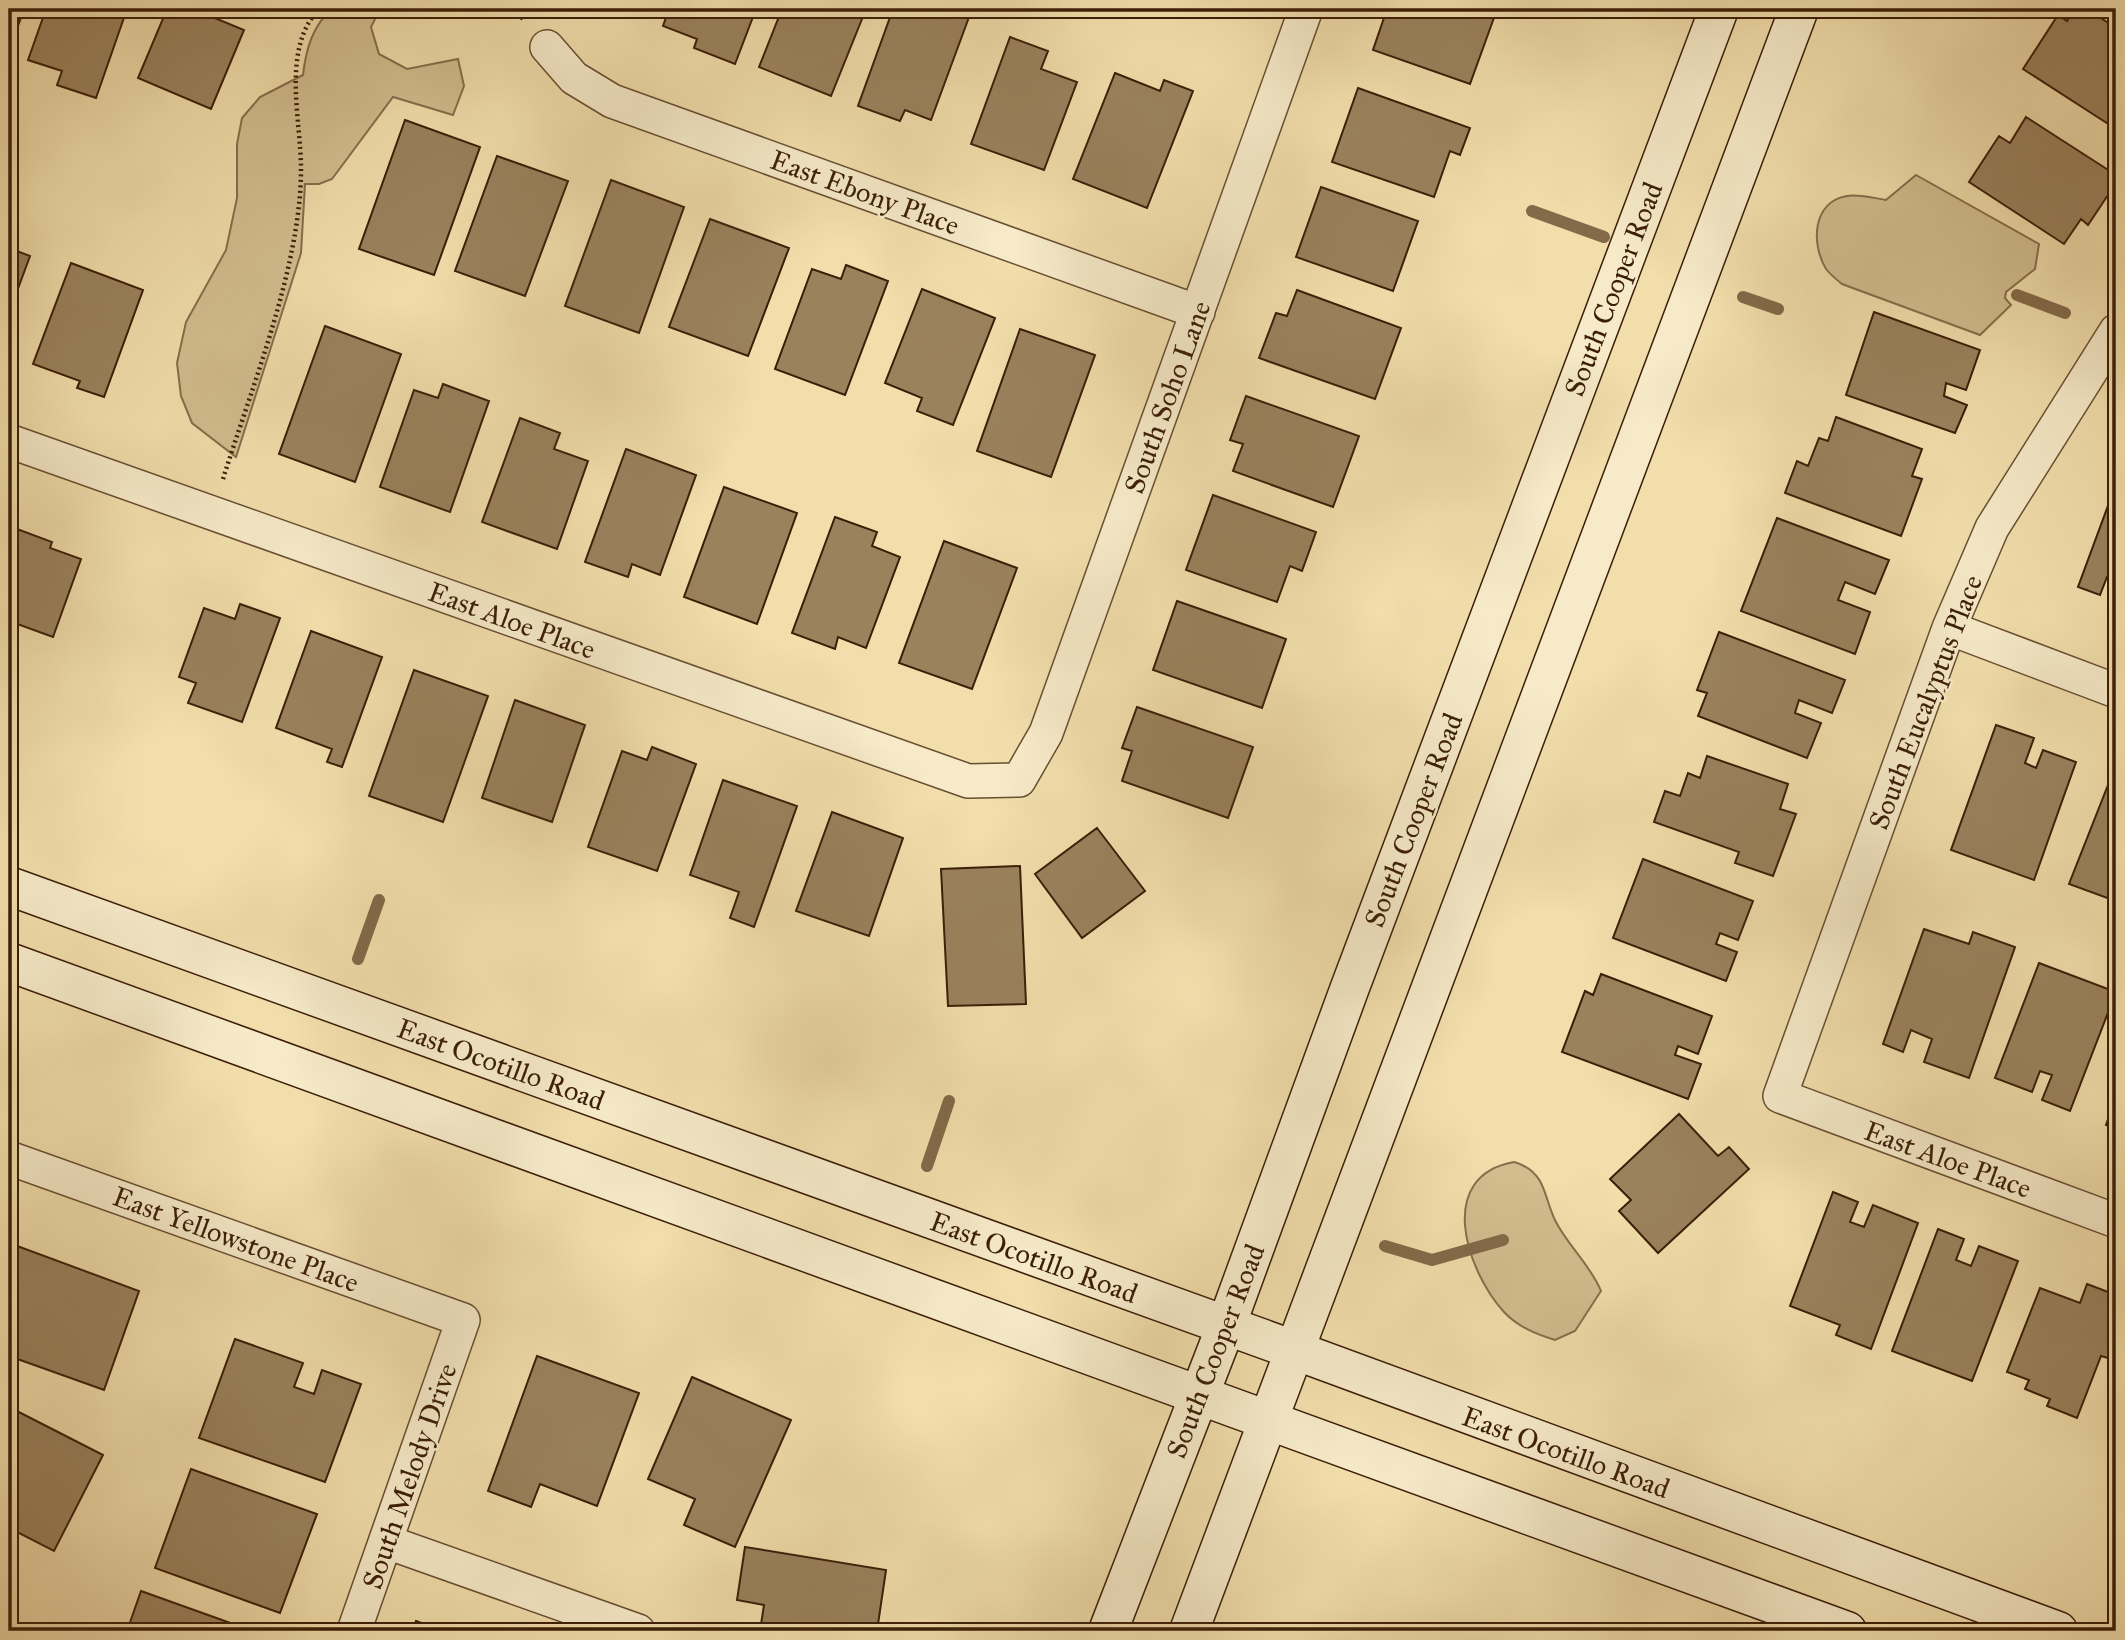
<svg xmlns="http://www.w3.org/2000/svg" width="2125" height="1640" font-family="'IM FELL Great Primer',serif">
  <rect width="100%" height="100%" fill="#f1deab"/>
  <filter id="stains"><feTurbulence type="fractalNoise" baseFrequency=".00286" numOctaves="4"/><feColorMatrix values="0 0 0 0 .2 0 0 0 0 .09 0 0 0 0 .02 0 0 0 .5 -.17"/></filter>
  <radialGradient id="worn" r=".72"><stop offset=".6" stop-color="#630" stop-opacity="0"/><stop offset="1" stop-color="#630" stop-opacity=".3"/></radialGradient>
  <path fill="#d2bd8f" stroke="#876e4c" stroke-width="2" d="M331 9H380L371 27 379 54 407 69 458 59 464 86 453 115 393 97 332 179 319 184H305L301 253 236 457 192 423 181 396 177 363 186 322 226 250 237 198V144L242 118 260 97 303 75C306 49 312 28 331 9Z
    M1916 175 2039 244 2035 269 2006 292 2005 298 2011 305 1980 335 1842 284C1837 280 1830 274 1826 269 1811 244 1812 202 1847 196 1858 194 1874 198 1886 200Z
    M1514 1162C1525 1165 1534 1171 1540 1181 1547 1194 1549 1209 1556 1222 1569 1247 1591 1266 1601 1291L1575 1331 1555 1340C1536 1334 1518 1327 1504 1312 1466 1270 1435 1176 1514 1162Z"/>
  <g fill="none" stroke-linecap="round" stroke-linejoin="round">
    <path stroke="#836a49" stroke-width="12" d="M1532 211 1604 237
      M2017 295 2065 313
      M1743 297 1778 309
      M358 959 379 900
      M927 1166 949 1101
      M1385 1246 1432 1260 1503 1240"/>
  </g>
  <path fill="#9a825d" stroke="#3c1e08" stroke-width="2" d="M9 9H24L9 51Z
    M46 9H127L96 98 57 85 62 71 28 60Z
    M167 9H193L244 30 211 109 138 78Z
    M669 9H756L735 64 694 48 697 39 663 26Z
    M782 9H866L831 96 759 67Z
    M893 9H972L931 120 905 110 900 121 858 106Z
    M1387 9H1476L1495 15 1470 84 1373 50Z
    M2075 9H2087L2116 28V129L2023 69 2058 15 2067 21Z
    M1010 37 1048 51 1041 69 1077 82 1044 170 971 144Z
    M1115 73 1160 91 1164 80 1193 91 1147 208 1073 179Z
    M1358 88 1470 128 1460 155 1450 151 1434 197 1332 162Z
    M2026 117 2116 175V183L2088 225 2081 219 2064 244 1969 182 1999 136 2010 143Z
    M405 120 480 147 434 275 359 249Z
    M497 156 568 181 525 296 455 271Z
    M611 180 684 207 639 333 565 306Z
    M1321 187 1418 221 1393 291 1296 257Z
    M710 219 789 248 748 356 669 327Z
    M9 248 30 256 9 313Z
    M71 263 143 290 104 397 77 388 80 381 33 364Z
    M846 265 888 281 845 395 775 369 812 269 841 279Z
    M922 289 995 318 953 425 917 411 922 398 885 383Z
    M1297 290 1401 328 1375 399 1259 358 1276 313 1287 316Z
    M1874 312 1980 350 1966 390 1946 383 1944 396 1967 405 1955 433 1846 395Z
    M325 326 401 354 355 482 279 454Z
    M1020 329 1095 355 1051 477 977 451Z
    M443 384 489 401 450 512 380 487 414 390 438 398Z
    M1246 396 1359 436 1333 507 1233 471 1243 444 1230 440Z
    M1836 417 1922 449 1912 476 1922 479 1901 536 1785 493 1797 461 1808 466 1819 438 1828 441Z
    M520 418 560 433 554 449 588 461 557 549 482 522Z
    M626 449 696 475 660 575 632 564 628 577 585 562Z
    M2116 484V580L2107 577 2100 595 2078 587Z
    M724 487 797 513 757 624 684 597Z
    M1213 495 1316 532 1302 571 1290 566 1277 602 1186 570Z
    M835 517 877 532 872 546 900 557 866 648 838 637 835 649 792 633Z
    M1777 518 1889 560 1875 594 1845 582 1838 600 1870 612 1855 654 1741 611Z
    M9 526 52 542 50 548 81 559 53 637 9 621Z
    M944 541 1017 568 972 689 899 663Z
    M1177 601 1286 639 1262 708 1153 670Z
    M240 604 280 618 242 722 188 703 196 683 179 677 204 608 235 619Z
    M311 631 382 657 342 767 327 762 332 749 276 728Z
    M1719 632 1845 680 1832 713 1799 700 1795 713 1821 723 1807 758 1698 716 1707 693 1697 690Z
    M414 670 488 696 443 822 369 796Z
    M515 700 585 725 552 822 482 798Z
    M1137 707 1253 747 1228 818 1122 781 1132 751 1122 748Z
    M1996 725 2034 738 2025 763 2036 768 2043 750 2076 762 2034 880 1951 850Z
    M652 747 696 764 657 871 588 847 622 751 647 760Z
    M1707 756 1788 784 1780 809 1796 814 1773 876 1735 863 1739 852 1654 822 1665 791 1680 796 1688 773 1700 778Z
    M723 780 797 806 754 927 730 918 739 892 690 875Z
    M2110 780 2116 782V883L2110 899 2069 884Z
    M832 812 903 838 869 936 796 911Z
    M1097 828 1145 891 1082 938 1035 874Z
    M1643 859 1753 901 1738 940 1720 933 1716 944 1737 952 1726 981 1613 938Z
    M1020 866 1026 1004 948 1006 941 869Z
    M1924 929 1969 944 1973 932 2015 947 1969 1078 1924 1062 1932 1039 1911 1030 1903 1052 1883 1044Z
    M2039 963 2116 992 2070 1111 2042 1100 2052 1075 2040 1071 2032 1092 1995 1078Z
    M1601 974 1712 1016 1698 1054 1678 1046 1675 1055 1701 1064 1688 1099 1562 1052 1585 991 1593 995Z
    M2116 1097V1129L2106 1125Z
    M1679 1114 1718 1156 1729 1147 1749 1169 1658 1253 1619 1211 1631 1200 1610 1179Z
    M1833 1192 1858 1202 1850 1222 1864 1227 1873 1205 1918 1223 1871 1349 1836 1335 1840 1325 1790 1306Z
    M1938 1229 1964 1239 1956 1260 1971 1266 1979 1246 2018 1261 1972 1381 1892 1351Z
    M9 1243 139 1291 104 1390 9 1356V1321L16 1302 9 1300Z
    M2087 1284 2116 1295V1337L2108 1358 2101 1356 2077 1418 2047 1406 2050 1399 2025 1389 2029 1380 2007 1372 2040 1288 2080 1303Z
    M235 1339 303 1363 294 1387 314 1394 322 1370 361 1384 325 1482 199 1438Z
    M537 1356 639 1393 597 1506 540 1484 531 1507 488 1491Z
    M692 1377 791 1420 735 1547 684 1525 695 1499 648 1479Z
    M9 1407 103 1455 54 1551 9 1528Z
    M191 1469 317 1514 280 1613 155 1568Z
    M745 1547 886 1570 877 1631H760L764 1605 737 1600Z
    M141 1591 250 1630V1631H127Z
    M416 1621 443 1631H412Z"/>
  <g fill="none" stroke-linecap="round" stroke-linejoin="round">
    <g stroke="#694e31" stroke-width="36">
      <path id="street" d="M547 47 574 78 612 101 1198 312
        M2116 331 1992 528 1949 628 1780 1096 2116 1221
        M9 441 968 781 1019 780 1046 733 1306 9
        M1949 628 2116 691
        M9 1158 463 1320 354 1631
        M387 1542 638 1631"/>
    </g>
    <g stroke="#3c1e08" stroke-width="41">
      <path id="secondary" d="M9 886 1294 1350 2058 1631
        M9 962C621 1187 1235 1406 1847 1631
        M1108 1631 1226 1326 1349 990 1719 9
        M1189 1631 1799 9"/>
    </g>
    <path stroke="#3c1e08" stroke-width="4.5" stroke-dasharray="2 3.5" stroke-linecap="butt" d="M515 9 523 19
      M223 479C252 386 301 266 301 169 301 119 281 49 319 9"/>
    <use href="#street" stroke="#f6eac8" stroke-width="33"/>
    <use href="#secondary" stroke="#f6eac8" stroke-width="38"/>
  </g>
  <g text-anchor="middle" stroke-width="5" stroke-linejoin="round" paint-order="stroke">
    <g font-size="28" fill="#3c1e08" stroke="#f6eac8">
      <text transform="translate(865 192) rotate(20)" y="10">East Ebony Place</text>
      <text transform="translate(1613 289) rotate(-69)" y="10">South Cooper Road</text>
      <text transform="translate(1167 397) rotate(-70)" y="10">South Soho Lane</text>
      <text transform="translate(512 620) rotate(20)" y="10">East Aloe Place</text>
      <text transform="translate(1925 702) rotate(-69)" y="10">South Eucalyptus Place</text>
      <text transform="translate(1413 820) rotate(-69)" y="10">South Cooper Road</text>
      <text transform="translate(501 1064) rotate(20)" y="10">East Ocotillo Road</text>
      <text transform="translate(1948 1159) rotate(20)" y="10">East Aloe Place</text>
      <text transform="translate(236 1239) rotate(20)" y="10">East Yellowstone Place</text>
      <text transform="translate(1034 1257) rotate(20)" y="10">East Ocotillo Road</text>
      <text transform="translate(1215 1351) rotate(-69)" y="10">South Cooper Road</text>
      <text transform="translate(1566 1452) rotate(20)" y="10">East Ocotillo Road</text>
      <text transform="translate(409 1476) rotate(-71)" y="10">South Melody Drive</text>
    </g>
  </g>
  <rect width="2125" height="1640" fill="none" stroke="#f1deab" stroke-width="35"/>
  <rect x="10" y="10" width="2104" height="1619" fill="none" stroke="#3c1e08" stroke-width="3.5"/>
  <rect x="18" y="18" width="2090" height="1605" fill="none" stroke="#3c1e08" stroke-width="2"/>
  <rect width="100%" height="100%" filter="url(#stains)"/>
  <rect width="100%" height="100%" fill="url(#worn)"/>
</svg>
